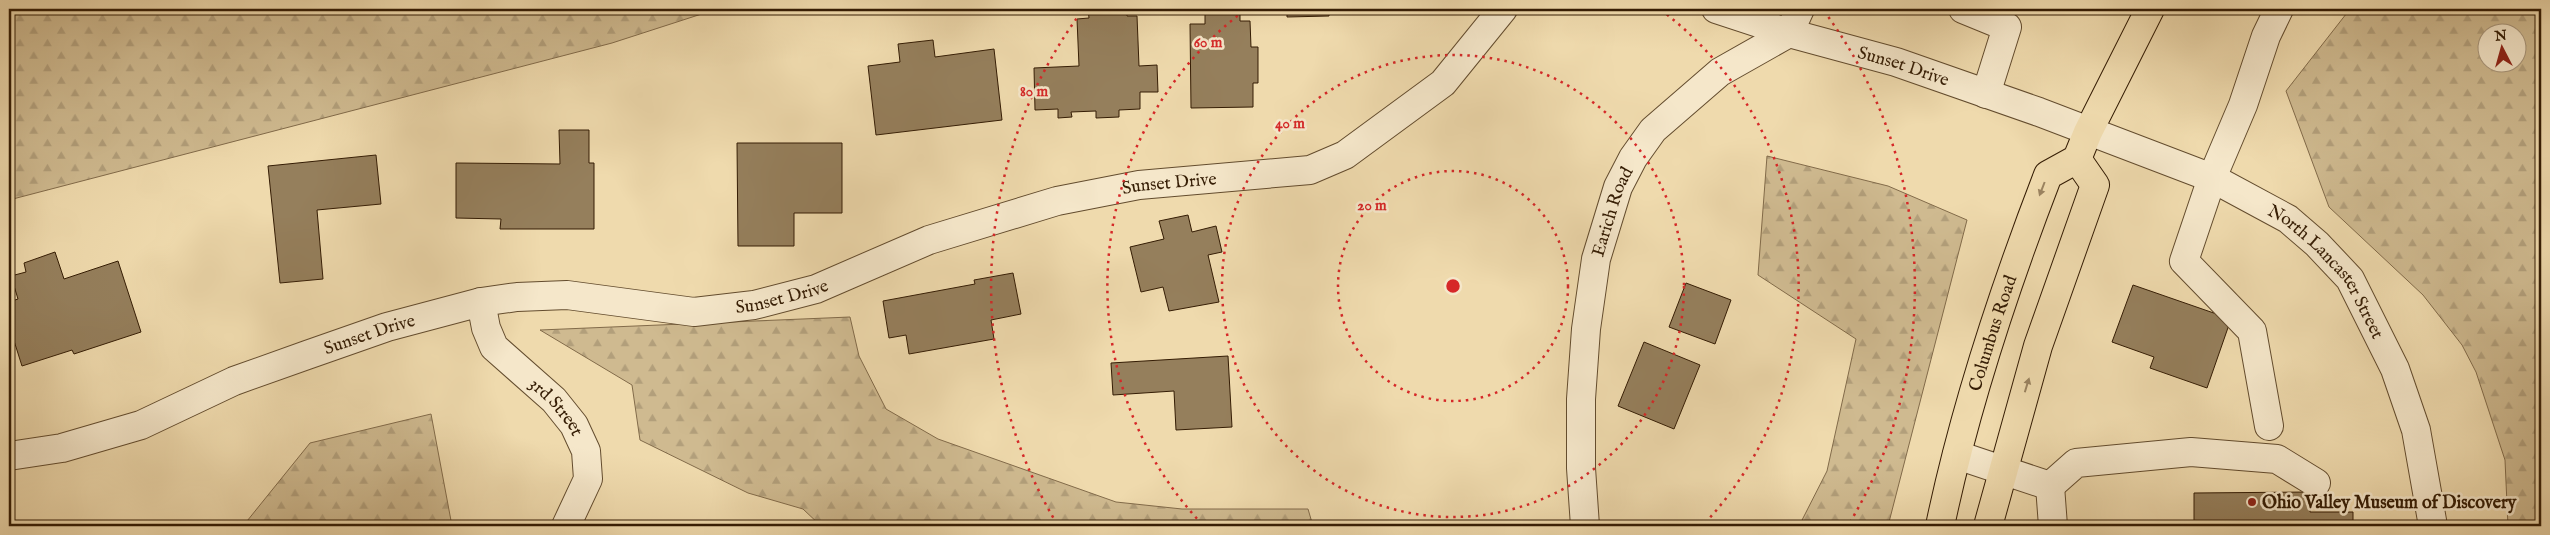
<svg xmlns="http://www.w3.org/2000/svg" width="2550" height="535" font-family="'IM FELL English',serif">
  <defs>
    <pattern id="forest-firs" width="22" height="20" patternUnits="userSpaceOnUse" patternTransform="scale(1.25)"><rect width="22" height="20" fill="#cfba90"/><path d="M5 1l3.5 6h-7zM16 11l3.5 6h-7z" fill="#b29f7b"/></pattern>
  </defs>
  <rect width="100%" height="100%" fill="#efdaad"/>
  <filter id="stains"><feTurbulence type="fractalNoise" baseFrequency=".004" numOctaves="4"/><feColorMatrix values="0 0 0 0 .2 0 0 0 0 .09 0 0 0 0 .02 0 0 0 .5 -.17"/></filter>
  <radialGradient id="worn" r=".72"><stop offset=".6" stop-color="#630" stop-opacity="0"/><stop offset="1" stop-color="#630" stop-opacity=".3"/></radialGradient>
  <path fill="url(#forest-firs)" stroke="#826b4a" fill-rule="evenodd" d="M9 9H717L612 43 9 200Z
    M2350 9H2541V526H2508L2505 460 2476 372 2462 345 2423 295 2329 207 2286 91ZM2488 32H2518V62H2488Z
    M1767 156 1888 186 1967 220 1888 526H1799L1827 471 1856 339 1758 275Z
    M850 317 859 356 886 409 938 439 1116 502 1182 509H1308L1313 526H821L803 509 748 493 640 440 632 385 540 330Z
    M431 414 452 526H243L310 443Z"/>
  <path fill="#957f5c" stroke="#341c04" d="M1088 9H1127V16H1137L1139 66 1157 65 1158 92H1140V109L1119 110V117L1096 118V111L1071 112 1072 117 1058 118V109L1035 110 1034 68 1079 66 1077 19 1089 18Z
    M1205 9H1240V21H1250L1251 47H1258V83H1253V107L1191 108 1190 24H1205Z
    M1287 9H1329V16L1287 17Z
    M933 40 935 57 994 49 1002 120 876 135 868 66 900 62 898 44Z
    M559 130H589V163H594V229H500L501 219 456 218V163L560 164Z
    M737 143H842V213H794V246H738Z
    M376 155 381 204 317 210 323 279 280 283 268 166Z
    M1188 215 1192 232 1216 226 1222 252 1208 255 1219 302 1169 311 1163 287 1141 292 1130 247 1164 239 1159 221Z
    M55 252 64 279 118 261 141 332 74 354 72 350 22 366 9 325V302L18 299 11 276 26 272 24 263Z
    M1013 273 1021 314 991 320 994 339 909 354 906 335 889 338 883 301 975 284 974 280Z
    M1686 283 1731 300 1715 344 1669 327Z
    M2133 285 2231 319 2207 388 2150 368 2154 357 2112 342Z
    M1644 342 1700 365 1674 429 1618 406Z
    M1228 356 1232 427 1176 430 1174 391 1113 395 1111 363Z
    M2310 492V512H2353V526H2194V493Z"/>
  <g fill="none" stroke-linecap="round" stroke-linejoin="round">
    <g stroke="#634c2e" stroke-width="30">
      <g id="minor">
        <path id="s1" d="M1716 9 1789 33 1896 62 2039 112 2212 178 2288 219 2317 244 2350 279 2395 369 2416 430 2433 526"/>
        <path d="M1963 9 2007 27 1986 94"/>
        <path id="s2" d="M481 302 486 328 494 347 554 400 574 425 586 451 588 479 566 526"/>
        <path d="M2269 426 2252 331 2184 261 2212 178 2243 105 2266 36 2279 9"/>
        <path d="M1957 455 2050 486"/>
        <path id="s3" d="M9 456 62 448 141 425 234 381 307 355 387 327 481 302 517 297 567 295 694 312 754 305 816 289 929 240 1057 201 1139 185 1310 170 1345 155 1443 83 1503 9"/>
        <path d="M2050 486 2076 463 2191 452 2277 459 2316 483"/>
        <path d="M2050 486 2053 526"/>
        <path id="s4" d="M1585 526 1581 468V399L1586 329 1596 259 1618 187 1633 158 1653 130 1720 72 1789 33 1800 9"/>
      </g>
    </g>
    <g stroke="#341c04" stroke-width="30">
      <g id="major">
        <path id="s5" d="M1940 526C1965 406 2004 289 2048 175L2077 159 2088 132 2150 9"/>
        <path d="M1988 526 2038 346 2095 185 2077 159"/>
      </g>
    </g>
    <use href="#minor" stroke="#f5e7ca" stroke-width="28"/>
    <use href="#major" stroke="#efdaad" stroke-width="28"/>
  </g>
  <defs><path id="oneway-solid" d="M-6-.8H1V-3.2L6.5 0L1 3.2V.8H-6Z" transform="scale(1.25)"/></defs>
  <g fill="#9b8461">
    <use href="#oneway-solid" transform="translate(2042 189) rotate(111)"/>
    <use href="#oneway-solid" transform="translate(2027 385) rotate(-73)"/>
  </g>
  <g fill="none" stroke="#d62828" stroke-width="2.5" stroke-dasharray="2.5 5">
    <circle cx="1453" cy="286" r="115"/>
    <circle cx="1453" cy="286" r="231"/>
    <path d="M1202 524A346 346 0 0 1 1245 10M1661 10A346 346 0 0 1 1704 524"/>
    <path d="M1057 524A462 462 0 0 1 1082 11M1824 11A462 462 0 0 1 1849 524"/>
  </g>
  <circle fill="#8f2418" stroke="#f5e7ca" stroke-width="2" cx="2252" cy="502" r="5"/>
  <g text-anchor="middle" stroke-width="5" stroke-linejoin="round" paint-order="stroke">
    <g font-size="18" fill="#341c04" stroke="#f5e7ca">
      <text dy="6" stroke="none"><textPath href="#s1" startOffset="196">Sunset Drive</textPath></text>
      <text dy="6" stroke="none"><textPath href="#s3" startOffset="1208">Sunset Drive</textPath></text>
      <text dy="6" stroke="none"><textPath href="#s4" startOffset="318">Earich Road</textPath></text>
      <text dy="6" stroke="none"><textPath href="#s1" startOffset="676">North Lancaster Street</textPath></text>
      <text dy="6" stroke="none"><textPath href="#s3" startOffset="802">Sunset Drive</textPath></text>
      <text dy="6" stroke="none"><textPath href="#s5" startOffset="200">Columbus Road</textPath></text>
      <text dy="6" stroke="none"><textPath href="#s3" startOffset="382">Sunset Drive</textPath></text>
      <text dy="6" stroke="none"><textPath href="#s2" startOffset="134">3rd Street</textPath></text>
    </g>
    <g font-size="18" font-weight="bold" fill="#341c04" stroke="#f5e7ca" text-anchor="start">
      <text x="2262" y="508">Ohio Valley Museum of Discovery</text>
    </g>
  </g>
  <circle cx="1453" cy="286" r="8" fill="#d62828" stroke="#f5e7ca" stroke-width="2.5"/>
  <g font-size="15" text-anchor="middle" font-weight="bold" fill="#d62828" stroke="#f5e7ca" stroke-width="5" stroke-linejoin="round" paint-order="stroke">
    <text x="1208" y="47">60 m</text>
    <text x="1034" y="96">80 m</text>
    <text x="1290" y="128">40 m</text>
    <text x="1372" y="210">20 m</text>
  </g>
  <rect width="2550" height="535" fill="none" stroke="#efdaad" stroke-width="30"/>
  <rect x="10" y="10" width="2530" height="515" fill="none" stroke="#341c04" stroke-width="2.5"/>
  <rect x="15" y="15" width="2520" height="505" fill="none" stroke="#341c04"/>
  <g transform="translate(2502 48) rotate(354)"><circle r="24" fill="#f5e7ca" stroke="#a8967b"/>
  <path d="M0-4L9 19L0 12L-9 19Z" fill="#8f2418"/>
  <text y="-8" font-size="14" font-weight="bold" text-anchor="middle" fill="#341c04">N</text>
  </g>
  <rect width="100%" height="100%" filter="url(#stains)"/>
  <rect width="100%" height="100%" fill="url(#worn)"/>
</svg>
